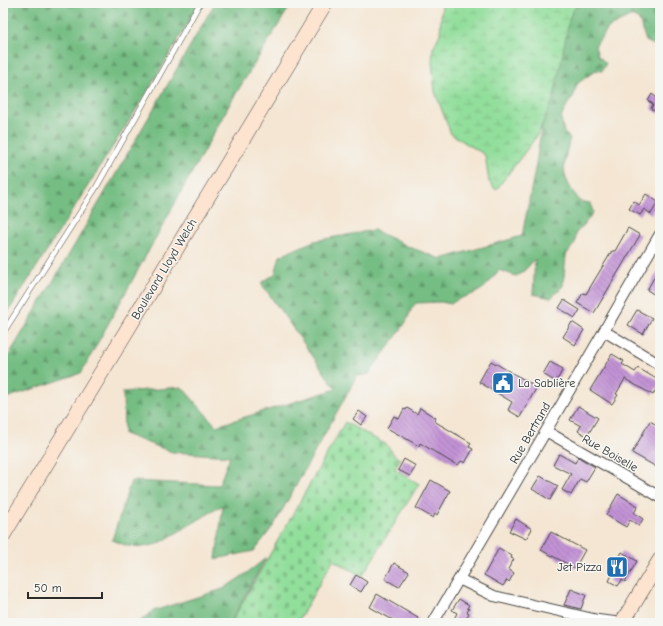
<svg xmlns="http://www.w3.org/2000/svg" width="663" height="626" font-family="'Comic Neue',sans-serif">
  <defs>
    <pattern id="forest-firs" width="22" height="20" patternUnits="userSpaceOnUse"><rect width="22" height="20" fill="#75bd83"/><path d="M5 1l3.5 6h-7zM16 11l3.5 6h-7z" fill="#609a6b"/></pattern>
    <pattern id="wetland-marsh" width="20" height="14" patternUnits="userSpaceOnUse"><rect width="20" height="14" fill="#92de9b"/><path d="M1 5h8M5 5V1M11 12h8M15 12V8" fill="none" stroke="#7ebf86"/></pattern>
    <pattern id="cemetery-stones" width="16" height="16" patternUnits="userSpaceOnUse"><rect width="16" height="16" fill="#92de9b"/><path d="M2 7V4a2 2 0 0 1 4 0v3zM10 15v-3a2 2 0 0 1 4 0v3z" fill="#7ebf86"/></pattern>
    <pattern id="building-back-hatch" width="6" height="6" patternUnits="userSpaceOnUse"><rect width="6" height="6" fill="#c293d5"/><path d="M-1 5l2 2M0 0l6 6M5-1l2 2" fill="none" stroke="#9e78ad"/></pattern>
  </defs>
  <rect width="100%" height="100%" fill="#f6f6f2"/>
  <filter id="ink" filterUnits="userSpaceOnUse"><feTurbulence type="fractalNoise" baseFrequency=".025" numOctaves="2"/><feDisplacementMap in="SourceGraphic" scale="8" xChannelSelector="R" yChannelSelector="G"/><feConvolveMatrix kernelMatrix="1 2 1 2 8 2 1 2 1" color-interpolation-filters="sRGB"/></filter>
  <filter id="wash" filterUnits="userSpaceOnUse"><feTurbulence type="fractalNoise" baseFrequency=".012" numOctaves="4" result="noise"/><feDisplacementMap in="SourceGraphic" scale="16" xChannelSelector="R" yChannelSelector="G"/><feGaussianBlur stdDeviation="0.9" result="paint"/><feColorMatrix in="noise" values="0 0 0 0 0 0 0 0 0 0 0 0 0 0 0 0 0 1.4 0 .05"/><feComposite in="paint" operator="in"/></filter>
  <g filter="url(#wash)">
    <rect width="100%" height="100%" fill="#f4e6d3"/>
    <path fill="url(#forest-firs)" stroke="#507457" d="M3 3H200L146 94 3 320Z
      M215 3H292L232 100 81 373 3 399V365L71 251Z
      M556 3H654L660 8V32L658 33 660 42 654 45 646 41 639 20 632 16 609 27 595 46 598 56 606 63 602 71 596 70 577 84 574 95 567 105 561 118 564 133 570 138C562 168 560 177 581 202L590 203 593 212 584 225 576 233 575 243 566 255 563 286 551 298 533 294 535 259 523 272 516 276 499 270C493 278 486 288 477 292 468 297 459 297 451 304L441 302 416 303C408 311 410 317 404 325 393 342 380 357 369 374L357 376 274 525 254 551 216 559 223 505 158 544 143 547 128 546 112 540 131 481 219 485 230 456 172 452 124 434 123 392 182 387 216 426 336 389 261 283 275 274 280 256 314 241 374 230 407 246 441 259 522 236 536 164 548 82Z
      M266 558 230 623H138L153 611 223 589 247 573Z"/>
    <path fill="url(#wetland-marsh)" stroke="#5e8463" d="M442 3H578L570 16 554 97 537 136 496 190 489 182 485 155 451 134 435 92 432 62 433 48 440 34Z"/>
    <path fill="url(#cemetery-stones)" stroke="#5e8463" d="M345 422 387 445 395 456 400 459 395 469 419 484 362 576 333 560 297 623H231Z"/>
    <g id="blocks">
      <path fill="url(#building-back-hatch)" d="M660 93V114L651 109 653 104 648 101 652 94 657 98Z
        M646 194 658 202 651 214 644 209 640 215 629 209 634 201 639 205Z
        M628 228 640 235 594 313 577 303 583 293 586 294 612 251H615Z
        M660 267V298L647 290Z
        M564 300 580 310 575 318 559 308Z
        M637 310 652 318 643 334 628 325Z
        M572 322 584 330 575 345 563 337Z
        M612 354 624 361 622 364 635 372 638 368 660 381 653 395 625 379 616 394 618 395 612 404 590 390Z
        M491 361 537 387 520 417 508 410 512 402 479 382Z
        M550 362 563 369 556 382 543 374Z
        M578 406 598 418 587 436 578 431 581 426 570 420Z
        M407 408 417 414 420 408 436 418 434 421 471 443 469 447 473 449 465 463 461 461 458 465 451 462 420 443 419 446 387 428 394 416 399 419 404 409 406 410Z
        M359 411 367 417 361 425 353 419Z
        M650 421 660 427V469L632 453Z
        M559 454 575 463 578 457 595 467 586 482 580 479 571 495 562 490 571 474 553 465Z
        M404 459 416 466 410 476 398 470Z
        M540 476 558 486 550 500 532 489Z
        M431 480 450 491 437 515 435 514 433 518 416 508Z
        M618 494 638 506 634 513 643 519 639 526 630 520 626 527 606 515Z
        M516 519 532 529 526 539 509 531Z
        M551 532 585 550 575 568 541 550Z
        M499 548 512 556 511 558 514 559 508 569 514 573 509 582 507 580 503 586 484 575Z
        M622 552 637 561 625 582 622 580 618 586 609 581 612 575 610 573Z
        M394 563 409 572 399 587 385 579Z
        M356 575 367 582 361 592 350 585Z
        M571 589 586 595 581 609 564 605Z
        M377 594 418 618 415 623H398L370 607Z
        M459 599 469 605 467 608 469 609 467 612 469 613 467 617 477 623H452L457 613 452 610Z"/>
    </g>
  </g>
  <g filter="url(#ink)">
    <use href="#blocks" fill-opacity="0" stroke="#494744" stroke-width="1"/>
    <g fill="none" stroke-linecap="round" stroke-linejoin="round">
      <g stroke="#494744" stroke-width="6">
        <path id="lane" d="M3 333 97 186 200 3"/>
      </g>
      <g stroke="#494744" stroke-width="12">
        <path id="street" d="M604 331 660 365
          M546 431 660 497
          M459 579 494 596 598 620 623 623
          M433 623 546 431 660 234"/>
      </g>
      <g stroke="#494744" stroke-width="16">
        <path id="secondary" d="M3 535 325 3
          M622 623 660 560"/>
      </g>
      <use href="#lane" stroke="#fff" stroke-width="5"/>
      <use href="#street" stroke="#fff" stroke-width="10"/>
      <use href="#secondary" stroke="#fde4d1" stroke-width="15"/>
    </g>
  </g>
  <defs>
    <g id="civic-square" transform="scale(1.15)"><rect x="-9" y="-9" width="18" height="18" rx="4" fill="#1f6fb2" stroke="#f6f6f2"/><path d="M-.6-6.5H3V-4.5H.6V-3L4-1V1h2V6H-6V1h2V-1L-.6-3ZM-1.2 2.5V6h2.4V2.5Z" fill="#fff"/></g>
    <g id="restaurant-square" transform="scale(1.15)"><rect x="-9" y="-9" width="18" height="18" rx="4" fill="#1f6fb2" stroke="#f6f6f2"/><path d="M-5-6h1v4h1v-4h1v4h1v-4h1v5L-1.5 .5V6h-2V.5L-5-1ZM5-6V6H3V1.5H1.5Q1.5-4 5-6Z" fill="#fff"/></g>
  </defs>
  <g fill-rule="evenodd">
    <use href="#civic-square" x="503" y="383"/>
    <use href="#restaurant-square" x="617" y="567"/>
  </g>
  <g text-anchor="middle" stroke-width="3" stroke-linejoin="round" paint-order="stroke">
    <g font-size="12" fill="#2b2b2b" stroke="#f6f6f2">
      <text transform="translate(164 269) rotate(-59)" y="4">Boulevard Lloyd Welch</text>
      <text transform="translate(530 433) rotate(-60)" y="4">Rue Bertrand</text>
      <text transform="translate(610 453) rotate(30)" y="4">Rue Boiselle</text>
    </g>
    <g font-size="12" fill="#2b2b2b" stroke="#f6f6f2" text-anchor="start">
      <text x="518" y="387">La Sablière</text>
      <text x="602" y="571" text-anchor="end">Jet Pizza</text>
    </g>
  </g>
  <rect width="663" height="626" fill="none" stroke="#f6f6f2" stroke-width="16"/>
  <path d="M28 592v6h74v-6" fill="none" stroke="#2b2b2b" stroke-width="2"/>
  <text x="34" y="592" font-size="12" fill="#2b2b2b" stroke="#f6f6f2" stroke-width="3" paint-order="stroke">50 m</text>
</svg>
